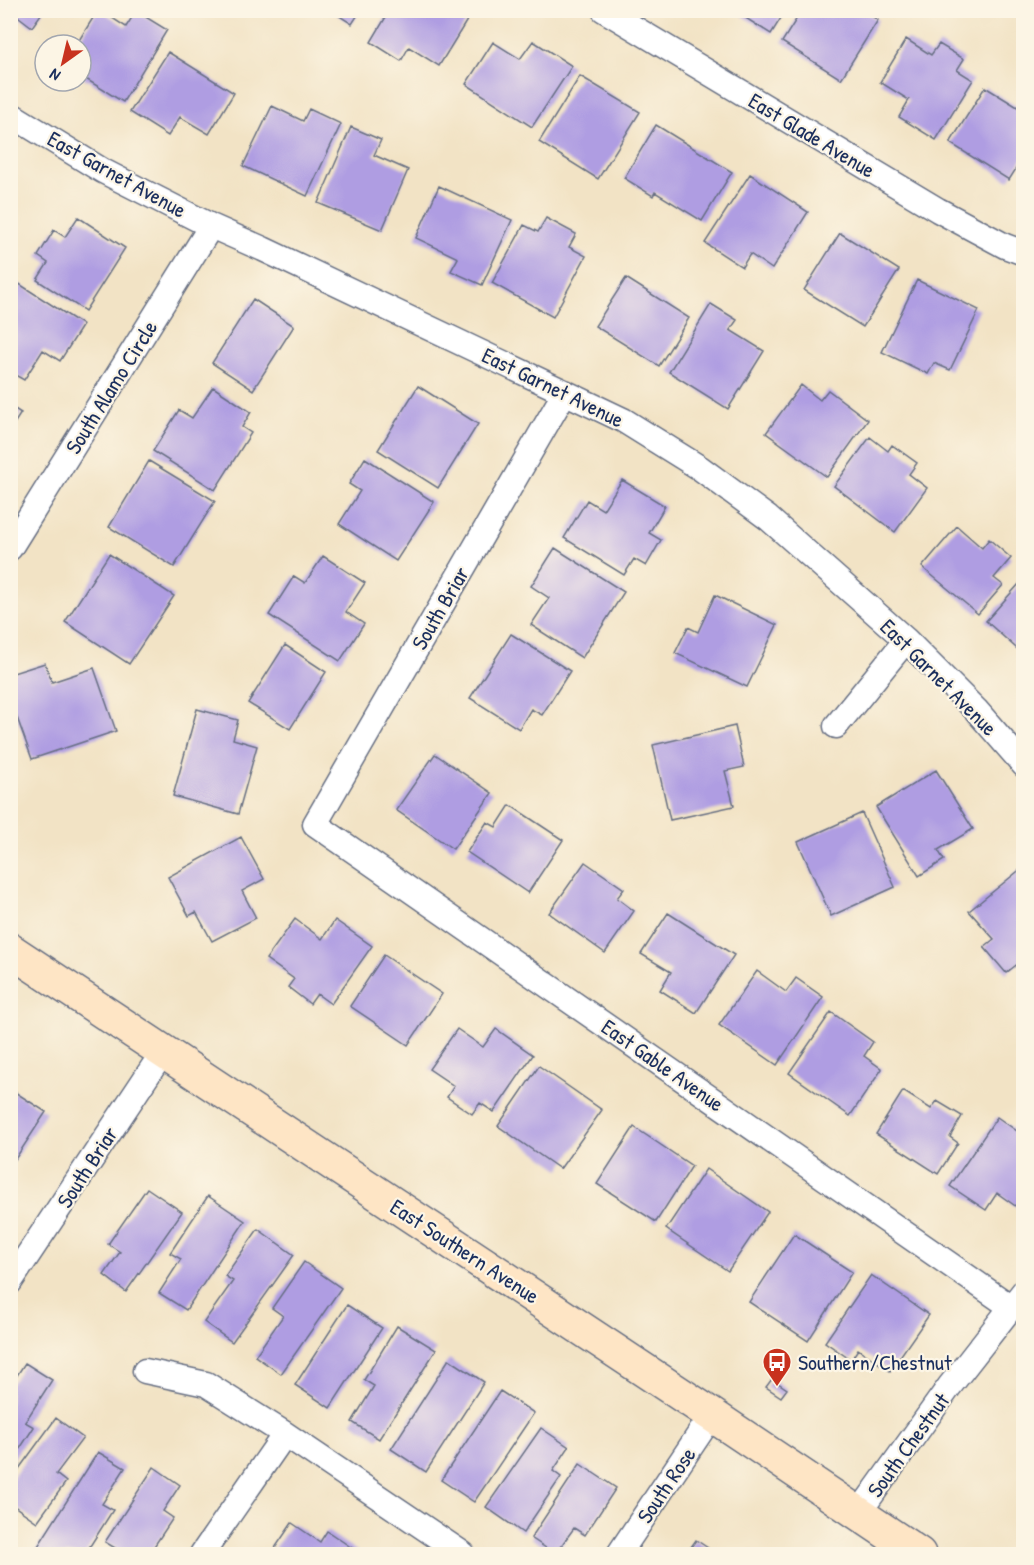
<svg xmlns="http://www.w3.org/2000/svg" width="1034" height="1565" font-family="'Patrick Hand',sans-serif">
  <rect width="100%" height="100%" fill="#fcf5e5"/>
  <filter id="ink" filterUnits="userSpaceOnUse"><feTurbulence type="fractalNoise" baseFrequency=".0167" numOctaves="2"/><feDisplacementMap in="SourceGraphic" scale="12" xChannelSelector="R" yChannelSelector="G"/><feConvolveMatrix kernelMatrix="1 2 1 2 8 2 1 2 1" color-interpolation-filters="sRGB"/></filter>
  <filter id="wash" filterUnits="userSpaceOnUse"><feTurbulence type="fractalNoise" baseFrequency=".008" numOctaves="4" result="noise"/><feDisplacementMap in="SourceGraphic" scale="24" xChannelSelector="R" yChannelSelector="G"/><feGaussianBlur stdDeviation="1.35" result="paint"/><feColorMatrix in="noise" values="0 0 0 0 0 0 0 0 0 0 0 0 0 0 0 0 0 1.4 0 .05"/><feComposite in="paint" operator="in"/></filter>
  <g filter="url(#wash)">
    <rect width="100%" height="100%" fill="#f2e3c5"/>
    <g id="blocks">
      <path fill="#af9de2" d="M10 10H44L32 27Z
        M98 10H100L126 27 136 11 167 30 123 102 81 76V45H76Z
        M330 10H361L352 24Z
        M390 10H470L472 12 439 66 409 47 401 61 371 42Z
        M733 10H786L771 34Z
        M802 10H862L878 20 841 79 782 42Z
        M906 39 931 55 939 44 964 59 957 70 973 80 936 140 899 117 909 100 880 82Z
        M533 41 572 66 532 127 466 84 493 42 520 59Z
        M168 52 234 93 209 134 180 117 168 136 130 112Z
        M580 76 640 112 598 179 539 142Z
        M985 87 1024 111V156L1009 180 950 143Z
        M272 106 303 121 309 109 341 124 307 196 243 166Z
        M656 125 732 172 702 221 655 192 653 196 624 178Z
        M351 127 381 140 374 155 408 170 382 230 318 203Z
        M750 174 808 212 772 269 750 254 742 267 705 243Z
        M439 186 512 220 482 285 451 271 458 258 416 238Z
        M78 217 125 248 85 311 37 280 48 263 38 256 54 230 65 237Z
        M546 218 576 234 569 247 586 256 553 317 492 283 524 225 538 232Z
        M840 233 899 270 863 327 804 290Z
        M10 278 83 325 60 361 43 350 24 380 10 372Z
        M626 278 689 318 659 366 595 326Z
        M917 280 979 310 950 370 934 363 928 374 882 352Z
        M253 299 294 326 253 390 212 363Z
        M711 304 737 320 730 330 764 351 728 409 669 372Z
        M801 385 820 400 828 390 868 420 827 477 766 433Z
        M418 386 478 424 438 488 378 450Z
        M213 387 251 412 242 427 251 433 215 490 153 451 179 410 192 418Z
        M10 406 21 413 10 430Z
        M870 437 888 451 892 445 917 463 909 474 927 488 895 532 834 486Z
        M365 458 434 502 396 561 339 524 360 491 349 484Z
        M149 461 215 501 174 567 109 527Z
        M622 480 665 506 649 533 661 540 646 566 634 559 624 575 564 538 587 500 603 510Z
        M957 526 982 548 989 539 1011 558 994 578 1003 585 978 614 922 567Z
        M555 548 624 592 582 658 531 625 549 598 531 586Z
        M109 554 174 596 129 664 65 622Z
        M323 556 365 583 346 612 364 624 340 661 269 615 294 576 305 583Z
        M1020 583 1024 585V655L986 621Z
        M715 595 777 625 747 687 675 653 688 627 698 632Z
        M511 634 570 671 542 715 531 709 519 729 470 698Z
        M285 645 326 672 290 729 248 703Z
        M45 663 52 682 94 668 116 731 32 759 10 698V674Z
        M197 709 238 720 233 739 257 746 238 814 173 796Z
        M735 726 744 767 725 771 734 806 670 820 653 745Z
        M435 754 492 793 453 849 396 810Z
        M936 770 973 829 938 850 944 860 919 876 876 807Z
        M510 805 563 840 528 893 467 852 487 822 496 827Z
        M862 813 895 887 831 916 798 842Z
        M241 837 264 879 242 891 256 918 212 941 196 912 189 916 168 877Z
        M585 862 624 889 617 898 634 911 605 953 549 913Z
        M1022 868 1024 870V959L1006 973 984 947 994 939 969 911Z
        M668 913 734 955 696 1013 660 990 671 972 641 954Z
        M295 919 322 939 335 920 372 946 331 1004 317 994 310 1004 288 987 294 979 266 959Z
        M384 955 442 994 408 1045 350 1006Z
        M757 971 786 992 796 978 823 997 777 1065 719 1025Z
        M831 1012 873 1042 864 1056 882 1069 850 1116 789 1073Z
        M457 1029 483 1047 496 1029 533 1055 494 1112 480 1103 472 1114 447 1097 454 1086 429 1069Z
        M539 1066 602 1110 560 1169 498 1126Z
        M10 1089 46 1112 10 1167Z
        M903 1091 931 1109 937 1101 962 1116 950 1137 958 1143 938 1174 876 1134Z
        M997 1117 1024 1136V1212L997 1193 986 1210 950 1186Z
        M634 1127 692 1166 656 1222 597 1184Z
        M706 1169 768 1212 728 1271 666 1229Z
        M147 1188 182 1212 126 1292 104 1275 120 1252 108 1244Z
        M208 1196 245 1221 186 1310 159 1293 181 1259 170 1253Z
        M258 1229 294 1255 232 1342 204 1322 233 1281 225 1276Z
        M794 1234 852 1272 808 1341 749 1302Z
        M304 1262 341 1288 281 1374 255 1356 283 1316 272 1308Z
        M871 1275 929 1315 890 1371 858 1349 851 1360 825 1342Z
        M347 1305 382 1328 330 1408 295 1385Z
        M397 1326 436 1350 379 1439 352 1422 374 1386 364 1380Z
        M449 1359 484 1382 426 1472 391 1449Z
        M25 1363 52 1380 25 1422 34 1427 10 1464V1386Z
        M772 1379 787 1389 781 1397 766 1387Z
        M500 1391 534 1413 474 1502 441 1480Z
        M56 1418 83 1438 56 1474 66 1482 37 1522 10 1503V1481Z
        M541 1428 569 1447 553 1471 561 1477 523 1533 486 1507Z
        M98 1452 125 1468 102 1504 113 1510 85 1554H33Z
        M580 1464 616 1488 585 1535 574 1528 555 1554 531 1538Z
        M154 1467 180 1485 163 1511 173 1518 149 1554H125L105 1542Z
        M292 1523 320 1542 327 1531 361 1554H285L275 1548Z
        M696 1540 717 1554H686Z"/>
    </g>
  </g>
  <g filter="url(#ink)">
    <use href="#blocks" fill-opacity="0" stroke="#666e82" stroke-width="1.5"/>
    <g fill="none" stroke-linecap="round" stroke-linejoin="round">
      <g stroke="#666e82" stroke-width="27">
        <path id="minor" d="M604 10 938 210 1005 246 1024 253
          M10 114 103 171 211 226 263 249 623 420 700 468 768 518 906 640 976 710 1024 765
          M565 392 315 824 1011 1307
          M10 548 211 226
          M836 726 906 640
          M10 1282 163 1052
          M145 1371 206 1384 285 1434 463 1554
          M858 1514 949 1387 1024 1291
          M202 1554 285 1434
          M619 1554 712 1415"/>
      </g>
      <g stroke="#666e82" stroke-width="36">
        <path id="secondary" d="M10 950 712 1415 919 1554"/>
      </g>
      <use href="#minor" stroke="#fff" stroke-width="24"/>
      <use href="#secondary" stroke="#fee5c5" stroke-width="33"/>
    </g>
  </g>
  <defs>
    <g id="bus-pin" transform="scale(1.5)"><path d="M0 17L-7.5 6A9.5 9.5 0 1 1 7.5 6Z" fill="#c8321e" stroke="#fcf5e5"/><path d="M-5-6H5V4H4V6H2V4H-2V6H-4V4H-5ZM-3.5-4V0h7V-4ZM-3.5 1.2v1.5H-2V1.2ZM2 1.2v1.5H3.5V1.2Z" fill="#fff"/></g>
  </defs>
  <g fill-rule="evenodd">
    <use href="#bus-pin" x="777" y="1362"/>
  </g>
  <g text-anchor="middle" stroke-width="4.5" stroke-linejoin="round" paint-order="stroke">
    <g font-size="22" fill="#1b2f5e" stroke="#fcf5e5">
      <text transform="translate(812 135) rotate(31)" y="8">East Glade Avenue</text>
      <text transform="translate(117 174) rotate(29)" y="8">East Garnet Avenue</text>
      <text transform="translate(111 387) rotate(-58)" y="8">South Alamo Circle</text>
      <text transform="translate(553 387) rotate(26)" y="8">East Garnet Avenue</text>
      <text transform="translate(440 608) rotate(-60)" y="8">South Briar</text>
      <text transform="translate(939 677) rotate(45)" y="8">East Garnet Avenue</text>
      <text transform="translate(663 1065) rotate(35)" y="8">East Gable Avenue</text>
      <text transform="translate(87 1167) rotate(-57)" y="8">South Briar</text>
      <text transform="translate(465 1251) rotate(33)" y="8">East Southern Avenue</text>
      <text transform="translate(908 1445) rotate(-54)" y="8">South Chestnut</text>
      <text transform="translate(666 1485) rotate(-56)" y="8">South Rose</text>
    </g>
    <g font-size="22" fill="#1b2f5e" stroke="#fcf5e5" text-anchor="start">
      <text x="798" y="1370">Southern/Chestnut</text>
    </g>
  </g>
  <rect width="1034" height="1565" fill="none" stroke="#fcf5e5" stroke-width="36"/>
  <g transform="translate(63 63) rotate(214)"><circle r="28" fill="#fcf5e5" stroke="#a2a6af" stroke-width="1.5"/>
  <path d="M0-4.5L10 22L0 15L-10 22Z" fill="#c8321e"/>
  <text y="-9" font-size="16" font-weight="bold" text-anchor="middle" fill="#1b2f5e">N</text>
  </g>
</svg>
